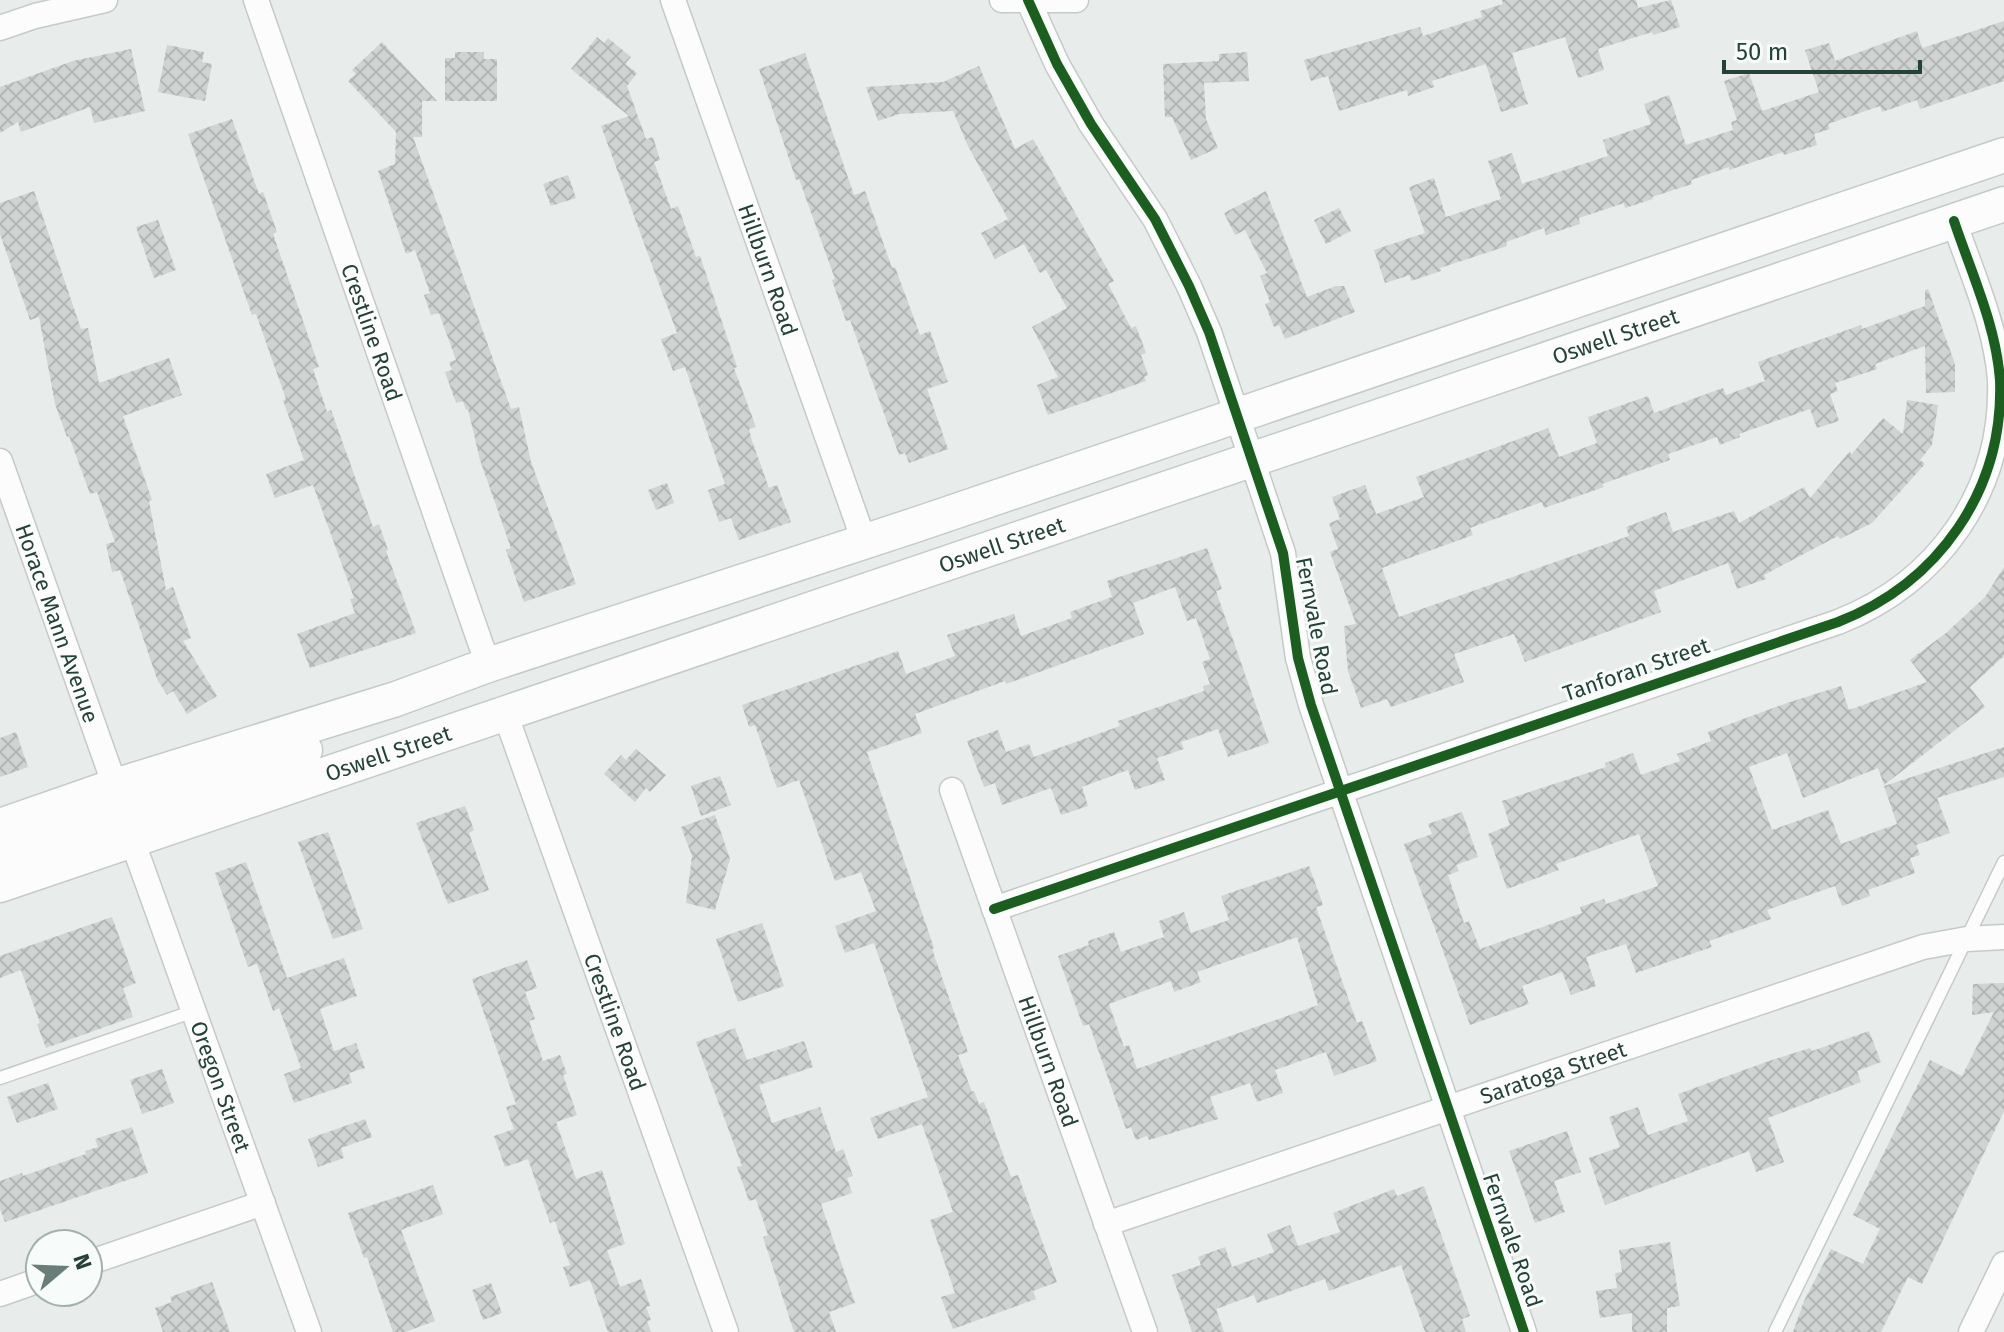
<svg xmlns="http://www.w3.org/2000/svg" width="2004" height="1332" font-family="'Fira Sans',sans-serif">
  <defs>
    <pattern id="building-cross-hatch" width="8" height="8" patternUnits="userSpaceOnUse" patternTransform="scale(2)"><rect width="8" height="8" fill="#cfd4d2"/><path d="M0 0l8 8M0 8l8-8" fill="none" stroke="#b2b7b5"/></pattern>
  </defs>
  <rect width="100%" height="100%" fill="#e8edeb"/>
  <path fill="url(#building-cross-hatch)" fill-rule="evenodd" d="M1502 0H1636L1638 8 1671 0 1680 27 1653 35 1652 32 1598 49 1604 70 1578 78 1565 37 1512 53 1528 104 1501 112 1486 64 1432 81 1434 87 1408 96 1407 90 1339 111 1328 76 1311 81 1304 60 1420 27 1423 36 1482 17 1480 11 1503 4Z
    M2004 21V81L1920 109 1917 100 1882 112 1880 106 1828 124 1830 129 1814 134 1817 145 1784 155 1783 152 1729 170V167L1691 180 1692 184 1652 197 1653 199 1625 208 1624 203 1579 218 1580 224 1546 235 1544 228 1506 242 1507 246 1440 268 1441 271 1411 281 1410 275 1385 283 1374 250 1425 233 1409 187 1434 178 1446 217 1501 199 1488 161 1512 153 1522 184 1608 156 1603 140 1651 124 1644 104 1669 95 1686 145 1733 130 1731 122 1737 120 1724 81 1749 73 1762 111 1819 92 1805 50 1829 43 1835 61 1917 31 1922 48Z
    M597 37 604 43 608 38 631 57 625 64 637 73 627 86 646 139 653 137 660 160 654 162 671 209 678 206 696 257 700 256 737 367 734 368 756 427 749 429 752 441 769 488 777 485 791 522 739 540 731 518 719 522 708 490 725 484 685 367 673 371 661 339 677 333 601 126 629 116 571 69Z
    M382 42 437 101H422V137H413L511 409 519 407 531 462 576 584 524 602 506 550 511 548 480 460 468 409 466 410 463 401 456 403 445 372 452 370 449 362 456 360 439 313 431 315 424 295 430 293 415 250 406 254 378 171 395 164 396 132 348 81 356 74 352 70Z
    M167 45 204 52 202 62 212 64 205 101 158 92Z
    M131 49 145 111 94 123 90 107 21 132 18 122 0 133V87L73 61Z
    M455 52H484V59H497V101H445V58H455Z
    M1247 52 1249 81 1204 83 1206 119 1218 148 1191 160 1172 117H1165L1163 64 1219 61V54Z
    M805 53 854 195 865 191 892 268 895 267 920 335 930 331 948 382 927 389 948 449 909 463 905 453 899 455 850 320 846 321 832 280 835 279 799 179 796 180 759 69Z
    M979 66 1015 149 1033 139 1114 281 1108 284 1131 328 1136 326 1146 353 1141 355 1148 375 1144 377 1146 381 1048 415 1037 385 1058 377 1032 327 1067 308 1046 270 1040 273 1024 244 995 259 981 233 1008 219 968 146 953 111 899 114 878 121 866 87 943 82Z
    M232 119 259 194 263 192 277 232 273 234 319 367 313 369 327 412 331 410 373 527 379 524 388 550 386 551 416 633 310 668 297 634 355 613 350 599 354 598 313 485 275 498 266 474 304 460 283 400 286 399 256 314 252 315 188 134Z
    M568 175 576 198 551 206 543 184Z
    M34 191 81 329 88 328 99 383 169 358 182 395 123 416 152 500 149 501 166 590 173 587 191 638 183 641 217 696 187 714 173 691 167 695 157 679 120 570 112 572 106 544 115 542 97 492 90 494 69 436 67 437 55 404 39 317 30 320 0 234V203Z
    M1266 191 1307 297 1336 286H1344L1355 312 1285 339 1279 325 1274 327 1265 304 1270 302 1260 276 1267 273 1245 230 1235 235 1224 213Z
    M1339 208 1351 231 1326 244 1314 220Z
    M158 220 176 270 154 278 136 227Z
    M1928 289 1955 364V392L1926 393 1925 346 1875 364 1877 369 1835 383 1838 391 1830 394 1839 421 1817 428 1810 409 1739 434 1740 437 1720 445 1717 437 1668 454 1670 460 1602 484 1604 487 1544 508 1542 502 1470 528 1473 535 1382 568 1399 617 1629 536 1626 527 1666 512 1673 532 1734 511 1739 523 1804 487 1810 498 1850 451 1851 455 1883 418 1903 434 1907 400 1938 405 1932 445 1920 460 1925 464 1872 523 1840 539 1838 536 1764 575 1766 579 1737 589 1728 563 1654 591 1661 612 1525 662 1514 634 1454 654 1464 682 1391 707 1387 699 1361 708 1348 671 1344 626 1356 624 1330 552 1338 549 1329 523 1340 519 1332 497 1365 485 1376 514 1424 497 1416 477 1548 428 1559 457 1597 443 1588 417 1648 396 1654 413 1723 388 1726 395 1765 381 1758 362 1861 325 1862 329 1925 306V290Z
    M667 483 674 503 656 510 648 490Z
    M1207 548 1222 589 1216 591 1269 743 1228 757 1218 729 1181 742 1184 749 1157 758 1165 780 1135 790 1128 770 1082 787 1088 806 1061 815 1051 788 1002 805 995 783 984 787 967 741 998 730 1006 752 1029 744 1034 757 1120 726 1118 721 1204 691 1203 686 1210 684 1202 662 1210 659 1196 618 1187 621 1175 587 1133 603 1144 634 1006 684 1005 681 915 714 922 733 867 752 934 948 932 949 968 1052 958 1055 972 1092 974 1091 979 1104 984 1102 1011 1177 1018 1175 1057 1282 1033 1291 1036 1299 953 1329 941 1297 955 1293 930 1220 953 1212 922 1124 878 1139 870 1118 928 1097 874 943 845 953 835 926 876 911 861 872 835 881 799 780 777 788 755 725 749 727 742 705 898 651 906 674 955 656 947 635 1014 614 1021 636 1072 618 1070 612 1112 597 1107 581Z
    M2004 567V656L1970 687 1985 707 1884 785 1878 768 1803 798 1787 753 1749 767 1772 830 1828 810 1841 844 1897 824 1884 786 2004 747V777L1937 798 1950 833 1916 845 1920 855 1910 858 1915 873 1868 890 1870 896 1842 906 1835 886 1767 910 1771 919 1709 941 1712 947 1636 973 1626 944 1586 957 1596 986 1571 995 1562 972 1522 986 1529 1004 1470 1025 1404 844 1432 834 1428 824 1462 812 1478 857 1456 865 1459 871 1448 875 1464 923 1469 921 1480 949 1582 913 1580 907 1604 899 1606 904 1658 886 1639 834 1556 864 1559 870 1507 889 1488 834 1510 825 1502 801 1606 767 1605 763 1633 753 1641 775 1680 761 1677 754 1711 741 1708 732 1787 703 1841 686 1849 710 1927 682 1910 660 1946 633 1985 597Z
    M16 732 28 767 0 777V738Z
    M636 749 666 775 650 792 646 788 635 802 604 774 621 755 626 760Z
    M720 776 731 805 701 816 691 786Z
    M465 806 474 830 469 833 489 890 448 904 416 823Z
    M715 815 730 859 715 910 686 903 692 856 681 827Z
    M328 832 363 929 333 939 298 842Z
    M246 862 287 978 344 958 357 996 320 1009 334 1051 356 1043 365 1068 349 1073 352 1083 294 1103 284 1074 301 1068 279 1008 273 1011 257 964 248 967 215 873Z
    M1309 866 1323 905 1316 907 1357 1023 1362 1021 1377 1061 1334 1076 1326 1052 1275 1070 1283 1093 1257 1102 1250 1083 1210 1097 1218 1119 1149 1140 1147 1136 1136 1140 1131 1127 1126 1129 1089 1024 1083 1026 1058 956 1089 945 1088 941 1114 932 1121 952 1164 937 1159 921 1184 912 1191 933 1229 920 1221 896ZM1297 937 1318 1005 1137 1069 1129 1045 1124 1047 1109 1004 1171 981 1174 992 1201 982 1197 972Z
    M112 917 136 983 123 988 133 1017 46 1048 37 1024 40 1023 21 970 0 978V956Z
    M762 923 784 986 738 1002 716 939Z
    M527 960 537 988 525 992 535 1019 529 1021 543 1061 560 1055 567 1074 563 1075 577 1115 556 1122 576 1179 602 1170 625 1244 607 1250 620 1287 641 1279 650 1306 646 1307 651 1320 647 1321 651 1332H608L590 1280 570 1287 563 1267 570 1265 555 1221 550 1223 528 1159 505 1167 494 1136 514 1129 506 1107 516 1104 472 979Z
    M2004 983V1111L1922 1284 1908 1277 1881 1332H1793L1804 1301 1831 1249 1863 1264 1880 1229 1853 1215 1930 1060 1962 1076 1994 1012 1972 1015 1973 984Z
    M735 1028 747 1060 804 1041 813 1067 759 1085 772 1123 820 1107 836 1152 843 1149 853 1176 847 1178 852 1193 821 1204 855 1303 829 1312 836 1332H794L763 1237 768 1235 756 1199 749 1201 737 1167 742 1166 696 1042Z
    M1869 1031 1881 1062 1857 1071 1861 1082 1768 1118 1784 1162 1756 1172 1749 1151 1605 1205 1589 1158 1620 1147 1609 1117 1638 1107 1648 1135 1688 1121 1678 1094 1769 1061 1810 1048 1812 1051Z
    M162 1069 174 1103 142 1114 130 1080Z
    M48 1083 58 1109 17 1123 7 1097Z
    M365 1119 372 1137 341 1148 344 1158 318 1167 308 1139Z
    M132 1127 148 1173 5 1222 0 1209V1181L22 1173 23 1176 86 1154 85 1151 98 1147 95 1139Z
    M1567 1131 1581 1172 1554 1181 1565 1212 1535 1223 1509 1151Z
    M433 1185 443 1214 401 1230 435 1321 405 1332H393L367 1257 364 1258 348 1213Z
    M1424 1186 1470 1316 1462 1319 1466 1332H1425L1401 1265 1329 1291 1325 1279 1257 1303 1254 1295 1216 1309 1224 1332H1192L1172 1275 1201 1265 1198 1257 1225 1247 1232 1267 1274 1252 1267 1234 1290 1225 1298 1246 1340 1232 1333 1213 1394 1189 1397 1196Z
    M1670 1242 1680 1306 1667 1308V1332H1632V1313L1600 1318 1596 1291 1617 1288 1615 1273 1622 1272 1619 1250Z
    M212 1282 230 1332H163L155 1308 172 1302 170 1297Z
    M491 1283 502 1313 483 1320 472 1290Z"/>
  <g fill="none" stroke-linecap="round" stroke-linejoin="round">
    <g stroke="#c5cac8" stroke-width="15">
      <path id="lane" d="M0 1078 194 1011
        M1775 1332 2004 862"/>
    </g>
    <g stroke="#c5cac8" stroke-width="27">
      <g id="street">
        <path id="s1" d="M256 0 488 665"/>
        <path id="s2" d="M673 0 864 541"/>
        <path d="M1002 0H1076"/>
        <path d="M1028 0 1057 64 1091 124 1155 219 1189 286 1209 332 1283 553 1298 658 1311 705 1524 1332"/>
        <path d="M0 28 35 16 105 0"/>
        <path id="s3" d="M0 461 115 786"/>
        <path id="s4" d="M505 713 726 1332"/>
        <path id="s5" d="M952 790 1145 1332"/>
        <path id="s6" d="M132 840 309 1332"/>
        <path d="M994 909 1838 622C1938 583 2004 491 2000 380 1996 325 1971 272 1954 221"/>
        <path id="s7" d="M1106 1224 1923 947 1967 939 2004 937"/>
        <path d="M88 1263 263 1203"/>
        <path d="M0 1294 40 1280"/>
        <path d="M1971 1332 2004 1264"/>
      </g>
    </g>
    <g stroke="#c3cbc8" stroke-width="37">
      <g id="secondary">
        <path d="M0 826 115 786 396 699 488 665 915 525 2004 155"/>
        <path d="M132 840 135 816 153 803 305 750"/>
        <path d="M0 859C37 845 93 836 117 802L115 786"/>
        <path id="s8" d="M0 885 2004 204"/>
      </g>
    </g>
    <use href="#lane" stroke="#fcfcfc" stroke-width="12"/>
    <use href="#street" stroke="#fcfcfc" stroke-width="24"/>
    <use href="#secondary" stroke="#fcfcfc" stroke-width="34"/>
    <g stroke="#f7fbf9" stroke-width="15">
      <path id="cycleway" d="M1028 0 1057 64 1091 124 1155 219 1189 286 1209 332 1283 553 1298 658 1311 705 1524 1332
        M994 909 1838 622C1938 583 2004 491 2000 380 1996 325 1971 272 1954 221"/>
    </g>
    <use href="#cycleway" stroke="#1b5e20" stroke-width="10"/>
  </g>
  <g text-anchor="middle" stroke-width="6" stroke-linejoin="round" paint-order="stroke">
    <g font-size="22" fill="#24423a" stroke="#f7fbf9">
      <text dy="8" stroke="none"><textPath href="#s2" startOffset="286">Hillburn Road</textPath></text>
      <text dy="8" stroke="none"><textPath href="#s1" startOffset="352">Crestline Road</textPath></text>
      <text dy="8" stroke="none"><textPath href="#s8" startOffset="1706">Oswell Street</textPath></text>
      <text dy="8" stroke="none"><textPath href="#s8" startOffset="1058">Oswell Street</textPath></text>
      <text dy="8" stroke="none"><textPath href="#s3" startOffset="172">Horace Mann Avenue</textPath></text>
      <text transform="translate(1317 626) rotate(79)" y="8">Fernvale Road</text>
      <text transform="translate(1636 669) rotate(-19)" y="8">Tanforan Street</text>
      <text dy="8" stroke="none"><textPath href="#s8" startOffset="410">Oswell Street</textPath></text>
      <text dy="8" stroke="none"><textPath href="#s4" startOffset="328">Crestline Road</textPath></text>
      <text dy="8" stroke="none"><textPath href="#s5" startOffset="288">Hillburn Road</textPath></text>
      <text dy="8" stroke="none"><textPath href="#s7" startOffset="472">Saratoga Street</textPath></text>
      <text dy="8" stroke="none"><textPath href="#s6" startOffset="262">Oregon Street</textPath></text>
      <text transform="translate(1513 1240) rotate(71)" y="8">Fernvale Road</text>
    </g>
  </g>
  <g transform="translate(64 1268) rotate(71)"><circle r="38" fill="#f7fbf9" stroke="#a3b1ad" stroke-width="2"/>
  <path d="M0-6L14 30L0 20L-14 30Z" fill="#697e78"/>
  <text y="-12" font-size="22" font-weight="bold" text-anchor="middle" fill="#24423a">N</text>
  </g>
  <path d="M1724 60v12h196v-12" fill="none" stroke="#24423a" stroke-width="4"/>
  <text x="1736" y="60" font-size="24" fill="#24423a" stroke="#f7fbf9" stroke-width="6" paint-order="stroke">50 m</text>
</svg>
